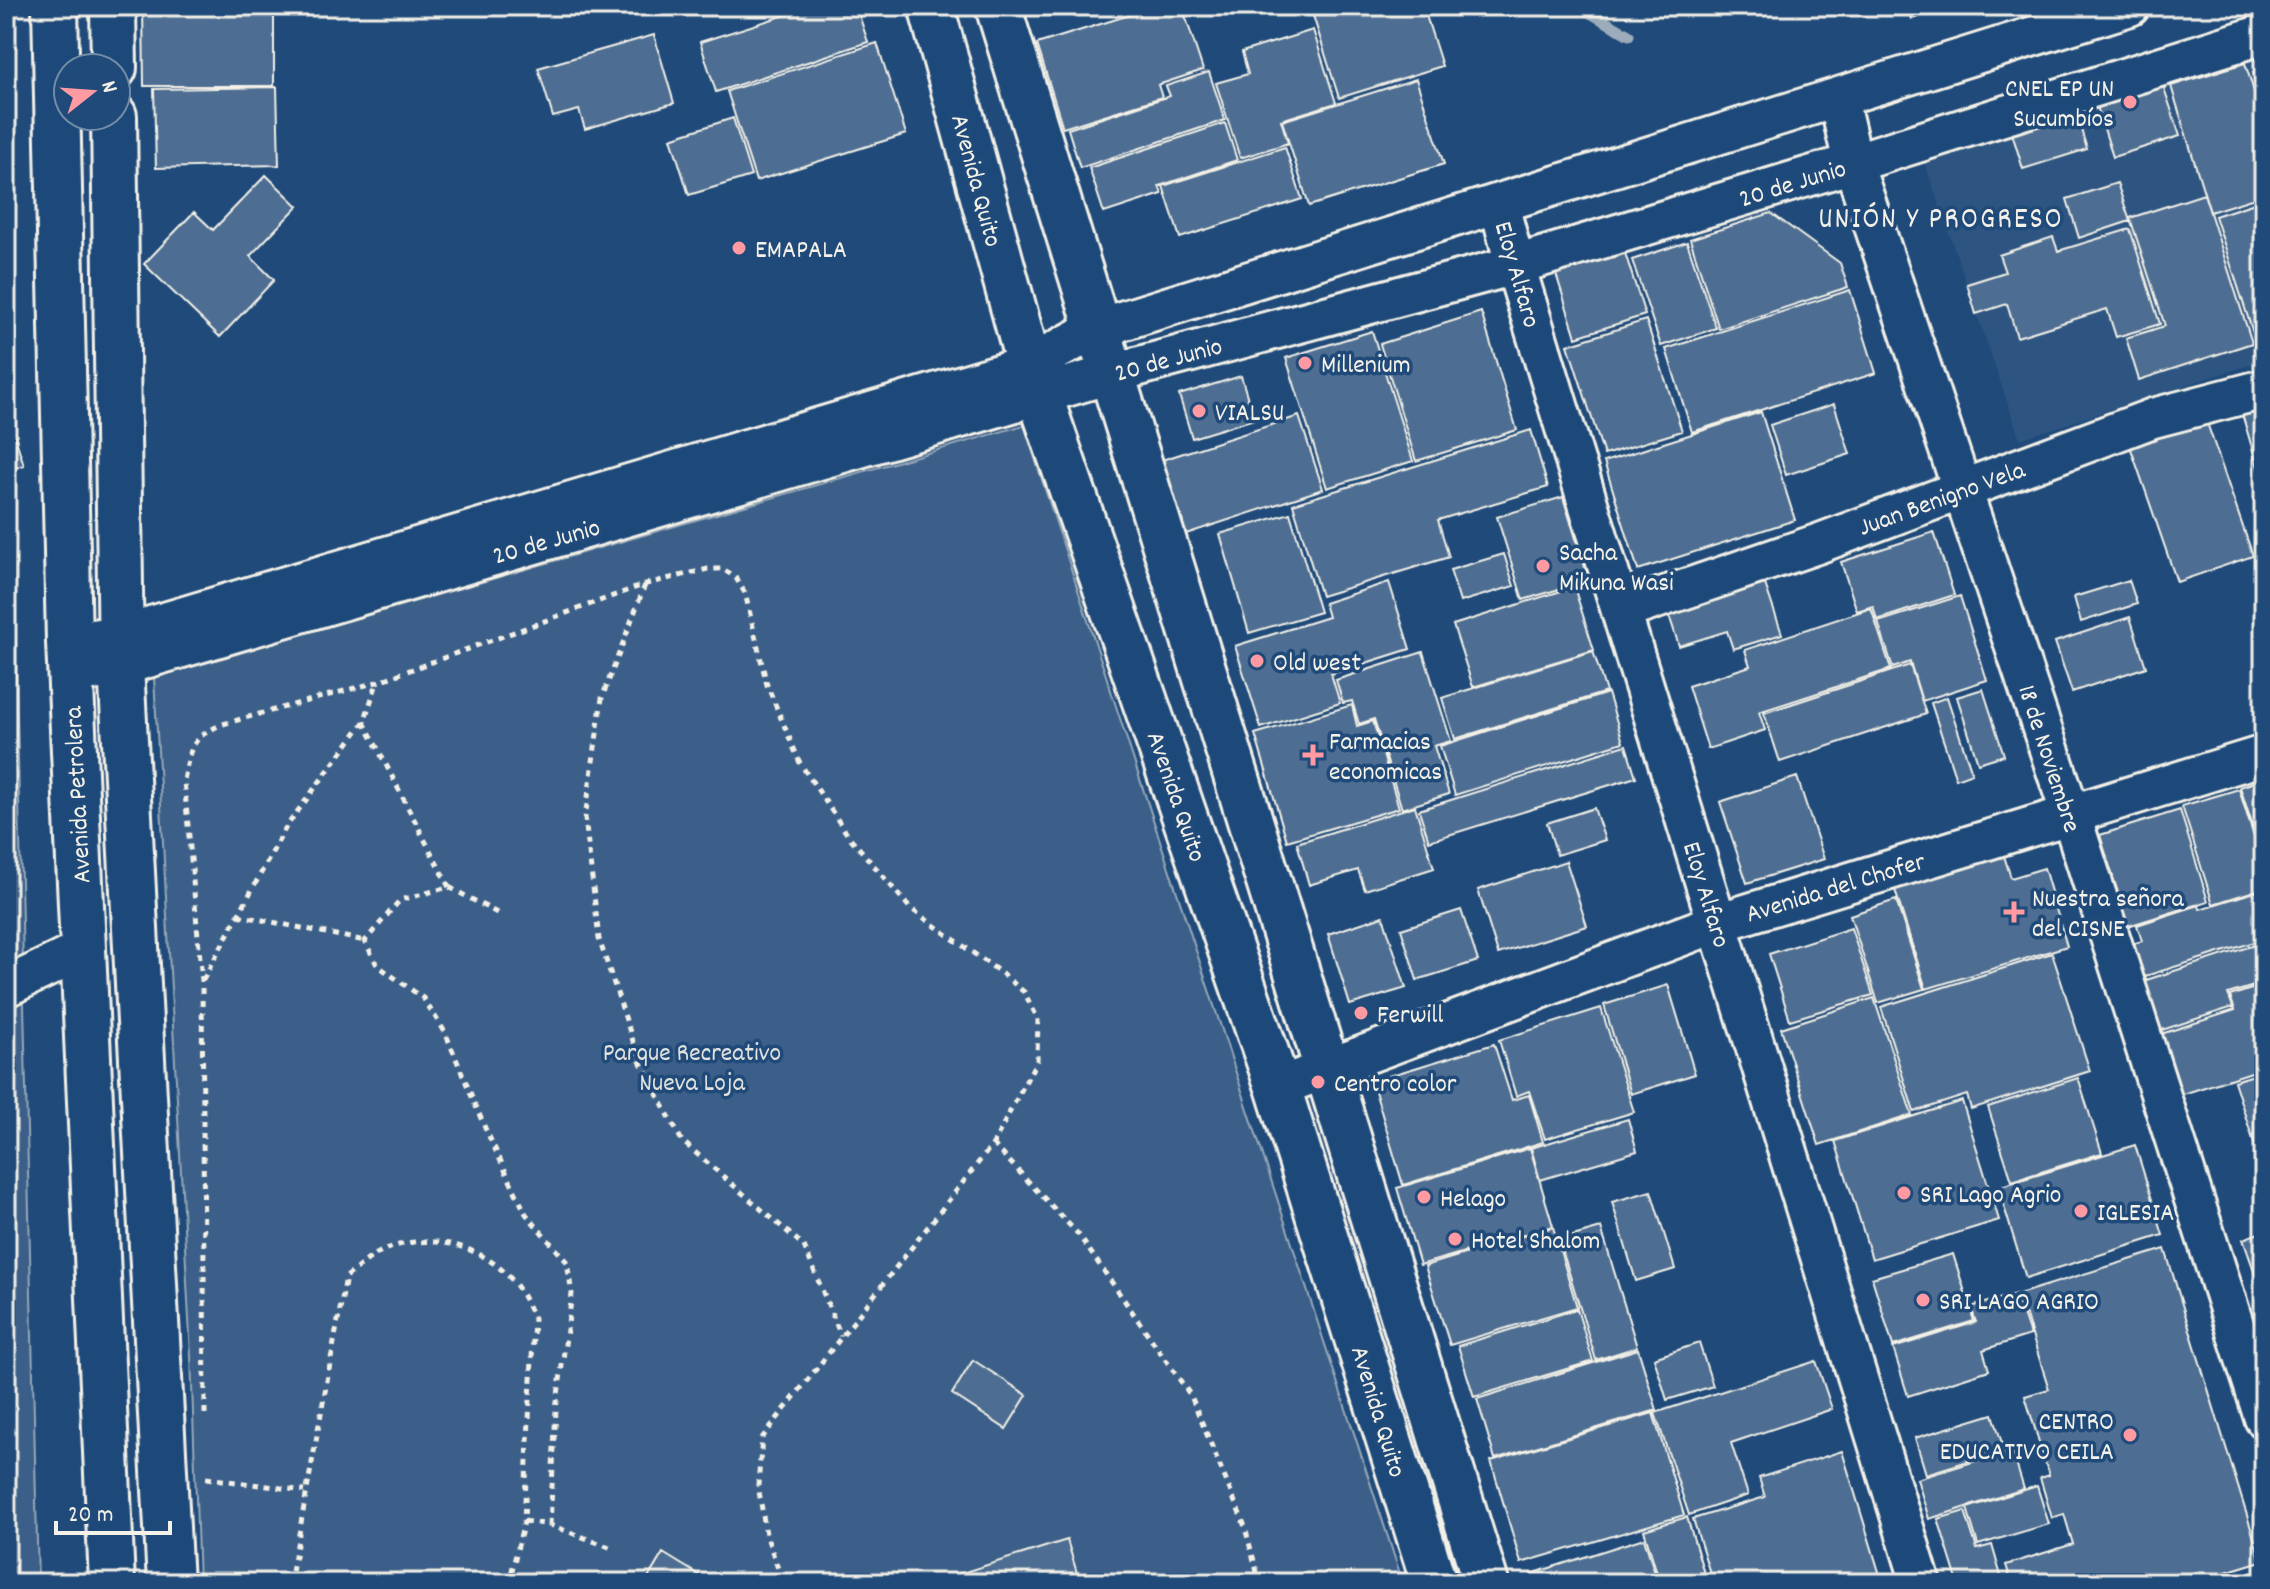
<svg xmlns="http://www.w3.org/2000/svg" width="2270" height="1589" font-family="Dekko,sans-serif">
  <rect width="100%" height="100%" fill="#1f4a7a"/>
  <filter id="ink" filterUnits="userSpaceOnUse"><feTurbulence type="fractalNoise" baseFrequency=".0125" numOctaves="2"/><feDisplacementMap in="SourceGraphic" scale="16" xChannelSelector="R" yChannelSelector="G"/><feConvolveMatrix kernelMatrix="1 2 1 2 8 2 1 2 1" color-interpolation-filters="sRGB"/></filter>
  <g filter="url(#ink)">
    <path fill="#2d5581" d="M2264 44V360L2020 439 1921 152Z"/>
    <path fill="#3a5f88" stroke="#97a8b8" stroke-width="2" d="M1024 425 1403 1583H199L191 1356 154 677Z
      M6 510H12L38 1583H6Z"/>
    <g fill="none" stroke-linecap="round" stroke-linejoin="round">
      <path stroke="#9cacbb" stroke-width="11" d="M1578 6 1629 35"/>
    </g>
    <path fill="#4d6e92" stroke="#f4f1e8" stroke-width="2" d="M143 6H274V86H144Z
      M793 6H856L868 42 716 92 700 42 795 12Z
      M1158 6H1182L1203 70 1158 85 1162 97 1063 128 1037 44Z
      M1310 6H1423L1442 66 1339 98Z
      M1908 6H1954L1912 19Z
      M1313 30 1336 103 1281 120 1288 143 1240 158 1216 83 1248 74 1242 52Z
      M654 35 674 103 585 129 579 110 553 117 538 68Z
      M877 43 906 134 756 181 727 91Z
      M2245 63 2264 123V195L2210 212 2171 86Z
      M2264 68V107L2253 72Z
      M1209 72 1225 120 1080 168 1068 129 1170 96 1166 86Z
      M1416 79 1444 164 1309 206 1282 121Z
      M2161 79 2180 136 2113 157 2095 100Z
      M277 87 279 165 156 168 154 89Z
      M2075 110 2087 149 2023 169 2011 130Z
      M733 118 751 176 689 195 671 138Z
      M1225 123 1237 160 1159 186 1162 194 1104 213 1089 168Z
      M1285 147 1302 199 1180 238 1163 186Z
      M266 175 298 206 250 256 274 280 220 337 144 264 194 212 213 230Z
      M2117 183 2130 221 2079 238 2067 199Z
      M2204 194 2252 343 2139 380 2126 338 2165 326 2130 218Z
      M2264 200V339L2256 342 2215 216Z
      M1771 213 1840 263 1848 287 1719 329 1690 239Z
      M2130 229 2160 324 2116 337 2107 309 2017 337 2007 304 1976 314 1967 284 2005 272 1999 255 2053 237 2058 251Z
      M1687 242 1716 328 1661 346 1632 260Z
      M1625 253 1645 315 1576 337 1556 274Z
      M1850 290 1876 373 1692 432 1666 349Z
      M1481 312 1517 430 1416 461 1380 344Z
      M1646 320 1682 431 1604 455 1568 345Z
      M1372 331 1413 461 1327 488 1286 358Z
      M1241 376 1254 419 1192 438 1179 395Z
      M1834 404 1850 454 1786 475 1770 425Z
      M2264 407V488L2242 414Z
      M7 412 24 465 6 471V413Z
      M1761 412 1795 520 1638 570 1604 462Z
      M1299 416 1323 489 1186 534 1162 460Z
      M2206 420 2253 556 2177 582 2130 446Z
      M1531 430 1548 487 1438 520 1449 557 1321 596 1293 504Z
      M1563 497 1589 580 1523 600 1497 517Z
      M1290 513 1320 612 1249 633 1220 534Z
      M1934 532 1954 595 1877 620 1873 606 1857 611 1841 562Z
      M1504 554 1514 586 1460 602 1450 570Z
      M2129 580 2137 604 2081 622 2074 597Z
      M1389 582 1410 649 1331 674 1340 703 1261 728 1235 646 1328 617 1324 603Z
      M1765 584 1782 634 1733 649 1727 631 1679 646 1669 615Z
      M1574 587 1594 650 1473 687 1453 625Z
      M1960 596 1987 680 1922 701 1910 662 1893 668 1878 622Z
      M1871 608 1891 669 1759 712 1765 730 1708 749 1688 686 1750 666 1745 650Z
      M2130 617 2146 667 2072 692 2055 642Z
      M1593 651 1606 692 1455 739 1442 698Z
      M1423 652 1451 741 1434 746 1449 794 1402 809 1374 719 1359 724 1352 701 1343 703 1336 680Z
      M1910 665 1926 714 1780 762 1764 713Z
      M1983 689 2004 755 1978 763 1957 697Z
      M1608 693 1623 742 1455 795 1440 746Z
      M1947 697 1972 773 1956 779 1931 703Z
      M1352 705 1357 726 1373 721 1399 808 1287 841 1255 734Z
      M1626 745 1636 777 1429 841 1419 810Z
      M1797 777 1824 859 1747 883 1720 802Z
      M2264 779V861L2240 787Z
      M2239 789 2264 869V888L2213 904 2182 806Z
      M1415 806 1434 868 1365 890 1358 870 1309 885 1297 843Z
      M1594 808 1605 840 1557 855 1547 823Z
      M2180 810 2208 901 2128 926 2100 835Z
      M1999 840 2011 878 2044 868 2067 946 1926 989 1890 874Z
      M1566 861 1587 926 1498 954 1478 890Z
      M2264 889V939L2136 979 2126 946 2142 941 2137 925 2199 905 2200 909Z
      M1896 900 1924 989 1878 1003 1850 915Z
      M1461 910 1478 961 1417 980 1401 929Z
      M1383 916 1406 988 1350 1005 1328 934Z
      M1851 928 1873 995 1790 1020 1769 954Z
      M2264 942V983L2228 994 2233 1007 2156 1032 2140 982Z
      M2052 953 2090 1071 1971 1109 1967 1095 1914 1112 1881 1007Z
      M1668 985 1695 1074 1631 1094 1604 1005Z
      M2264 985V1068L2180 1095 2161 1034 2235 1010 2230 996Z
      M1874 998 1912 1115 1819 1145 1781 1028Z
      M1601 1008 1634 1112 1545 1139 1529 1091 1516 1096 1499 1040Z
      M1494 1044 1512 1100 1529 1095 1543 1142 1403 1185 1372 1081Z
      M2264 1072V1143L2255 1146 2234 1081Z
      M2078 1078 2102 1153 2012 1181 1988 1107Z
      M1962 1101 1999 1220 1872 1259 1835 1141Z
      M1628 1119 1637 1151 1540 1180 1531 1148Z
      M2135 1145 2163 1235 2026 1278 1998 1187Z
      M1530 1148 1553 1226 1420 1265 1397 1188Z
      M1651 1191 1675 1269 1636 1281 1612 1202Z
      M1553 1227 1577 1307 1450 1345 1425 1266Z
      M1601 1228 1637 1347 1596 1360 1559 1240Z
      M2264 1231V1299L2243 1239Z
      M2165 1249 2261 1561 2190 1583H2012L2006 1565 2073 1544 2064 1514 2052 1518 2040 1478 2049 1475 2025 1396 2049 1389 2019 1294Z
      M1953 1254 1974 1321 1893 1346 1872 1278Z
      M2016 1294 2030 1335 1983 1350 1989 1370 1908 1396 1893 1348 1976 1322 1971 1307Z
      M1577 1309 1593 1361 1474 1397 1458 1346Z
      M1699 1343 1713 1386 1667 1400 1654 1358Z
      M1638 1349 1657 1410 1495 1459 1477 1399Z
      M973 1360 1027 1395 1006 1429 952 1394Z
      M1816 1361 1832 1409 1731 1443 1748 1495 1689 1515 1655 1413Z
      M1653 1413 1684 1515 1521 1563 1491 1461Z
      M1993 1414 2004 1450 1926 1474 1915 1438Z
      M2012 1450 2024 1489 1929 1519 1917 1479Z
      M1842 1451 1880 1575 1854 1583H1713L1693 1519 1765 1497 1759 1478Z
      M2037 1486 2049 1524 1978 1545 1967 1508Z
      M1965 1511 1977 1549 1992 1545 2003 1583H1958L1938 1519Z
      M1687 1517 1707 1583H1660L1644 1530Z
      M1644 1538 1657 1580 1646 1583H1534L1531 1574Z
      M1067 1540 1080 1583H930Z
      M663 1553 707 1580 705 1583H645Z"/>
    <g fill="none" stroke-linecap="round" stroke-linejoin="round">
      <g stroke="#f4f1e8" stroke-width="44">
        <path id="minor" d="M1838 98 1853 163 2070 812 2264 1418
          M1499 204 1515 265 1621 611 1921 1583
          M1621 611 1820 543 2153 418 2264 389
          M69 642 121 635 1029 365 1096 329 2130 6
          M70 675 121 666 1110 374 1515 265 1853 163 2264 34
          M6 987 83 950
          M1278 1087 1717 923 2264 755"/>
      </g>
      <g stroke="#f4f1e8" stroke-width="50">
        <path id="major" d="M55 6 69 642 112 1583
          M113 6 114 68
          M114 116 121 666 170 1583"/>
      </g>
      <g stroke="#f4f1e8" stroke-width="50">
        <path id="highway" d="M931 6 1029 365 1278 1087 1434 1583
          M998 6 1486 1583"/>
      </g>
      <path stroke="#f4f1e8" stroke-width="5" stroke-dasharray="6 6" stroke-linecap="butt" d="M645 585 602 698 585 818 599 939 639 1059 682 1141 804 1246 841 1336
        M364 722 449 887
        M497 913 449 887 400 900 365 941 377 965 423 998 445 1032 485 1128 526 1214 567 1262 572 1294 556 1409 550 1525
        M238 915 365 941
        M203 980 286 827 364 722 377 683
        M993 1144 1078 1234 1191 1396 1244 1524 1260 1583
        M205 1414 202 981 184 781C190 748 190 738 223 724L377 682 646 584 708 569H723L736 578 745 593 767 685 800 763 847 834 910 908 1004 975 1024 992 1038 1019 1037 1060 993 1144 762 1438 758 1485 766 1534 783 1583
        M206 1478 305 1491
        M524 1521 550 1525 615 1549
        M290 1583 346 1277C357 1269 369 1257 382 1251 427 1230 486 1245 516 1285 524 1295 528 1307 534 1318L524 1521 509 1583"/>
      <use href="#minor" stroke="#1f4a7a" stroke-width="38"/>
      <use href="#major" stroke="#1f4a7a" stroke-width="44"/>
      <use href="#highway" stroke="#1f4a7a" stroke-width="44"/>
    </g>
  </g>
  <g fill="#ff9aa2" stroke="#1f4a7a" stroke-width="3">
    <circle cx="2130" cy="102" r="8"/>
    <circle cx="739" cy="248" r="8"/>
    <circle cx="1305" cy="363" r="8"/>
    <circle cx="1199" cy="411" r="8"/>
    <circle cx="1543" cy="566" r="8"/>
    <circle cx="1257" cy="661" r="8"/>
    <path d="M1309 743h8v8h8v8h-8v8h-8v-8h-8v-8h8z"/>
    <path d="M2010 900h8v8h8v8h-8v8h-8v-8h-8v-8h8z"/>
    <circle cx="1361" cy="1013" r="8"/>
    <circle cx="1318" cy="1082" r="8"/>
    <circle cx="1904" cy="1193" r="8"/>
    <circle cx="1424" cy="1197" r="8"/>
    <circle cx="2081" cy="1211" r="8"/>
    <circle cx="1455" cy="1239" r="8"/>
    <circle cx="1923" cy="1300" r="8"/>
    <circle cx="2130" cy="1435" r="8"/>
  </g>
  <g text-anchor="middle" stroke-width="7" stroke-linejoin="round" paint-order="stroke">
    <g font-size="26" fill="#f4f1e8" stroke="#1f4a7a" text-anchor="start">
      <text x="2114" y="96" text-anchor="end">CNEL EP UN<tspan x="2114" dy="30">Sucumbíos</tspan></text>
      <text x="755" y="257">EMAPALA</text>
      <text x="1321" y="372">Millenium</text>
      <text x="1215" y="420">VIALSU</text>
      <text x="1559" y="560">Sacha<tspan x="1559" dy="30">Mikuna Wasi</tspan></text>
      <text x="1273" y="670">Old west</text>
      <text x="1329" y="749">Farmacias<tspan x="1329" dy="30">economicas</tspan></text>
      <text x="2032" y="906">Nuestra señora<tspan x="2032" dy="30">del CISNE</tspan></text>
      <text x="1377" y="1022">Ferwill</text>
      <text x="1334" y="1091">Centro color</text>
      <text x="1920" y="1202">SRI Lago Agrio</text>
      <text x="1440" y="1206">Helago</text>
      <text x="2097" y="1220">IGLESIA</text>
      <text x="1471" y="1248">Hotel Shalom</text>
      <text x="1939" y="1309">SRI LAGO AGRIO</text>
      <text x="2114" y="1429" text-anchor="end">CENTRO<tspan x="2114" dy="30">EDUCATIVO CEILA</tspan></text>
    </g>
    <g font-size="26" fill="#f4f1e8" stroke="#1f4a7a">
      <text transform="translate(978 180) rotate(75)" y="9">Avenida Quito</text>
      <text transform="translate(1792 182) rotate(-17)" y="9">20 de Junio</text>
      <text transform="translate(1519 274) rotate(74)" y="9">Eloy Alfaro</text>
      <text transform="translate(1168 358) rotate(-15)" y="9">20 de Junio</text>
      <text transform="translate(1941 497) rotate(-20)" y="9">Juan Benigno Vela</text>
      <text transform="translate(546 540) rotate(-16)" y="9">20 de Junio</text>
      <text transform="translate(2051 758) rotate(72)" y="9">18 de Noviembre</text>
      <text transform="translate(76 795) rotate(-93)" y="9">Avenida Petrolera</text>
      <text transform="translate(1178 796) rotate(71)" y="9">Avenida Quito</text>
      <text transform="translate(1835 886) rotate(-17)" y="9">Avenida del Chofer</text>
      <text transform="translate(1708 894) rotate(73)" y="9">Eloy Alfaro</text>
      <text transform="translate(1380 1411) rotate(73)" y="9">Avenida Quito</text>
    </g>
    <g font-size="26" fill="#e1e2de" stroke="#1f4a7a">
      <text x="692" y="1060">Parque Recreativo<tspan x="692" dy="30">Nueva Loja</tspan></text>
    </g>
    <g font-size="30" letter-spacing="2" fill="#f4f1e8" stroke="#1f4a7a">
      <text x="1941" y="227">UNIÓN Y PROGRESO</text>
    </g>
  </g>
  <rect width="2270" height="1589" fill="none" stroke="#1f4a7a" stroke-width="32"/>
  <rect x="16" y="16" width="2238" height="1557" fill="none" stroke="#f4f1e8" stroke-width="3" filter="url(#ink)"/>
  <g transform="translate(92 92) rotate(73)"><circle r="38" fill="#1f4a7a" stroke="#748da6" stroke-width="2"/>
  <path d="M0-6L14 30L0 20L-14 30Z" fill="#ff9aa2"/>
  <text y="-12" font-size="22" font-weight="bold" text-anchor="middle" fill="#f4f1e8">N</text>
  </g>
  <path d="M56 1521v12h114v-12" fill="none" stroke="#f4f1e8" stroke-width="4"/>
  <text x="68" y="1521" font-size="24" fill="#f4f1e8" stroke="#1f4a7a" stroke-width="6" paint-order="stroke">20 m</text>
</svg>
